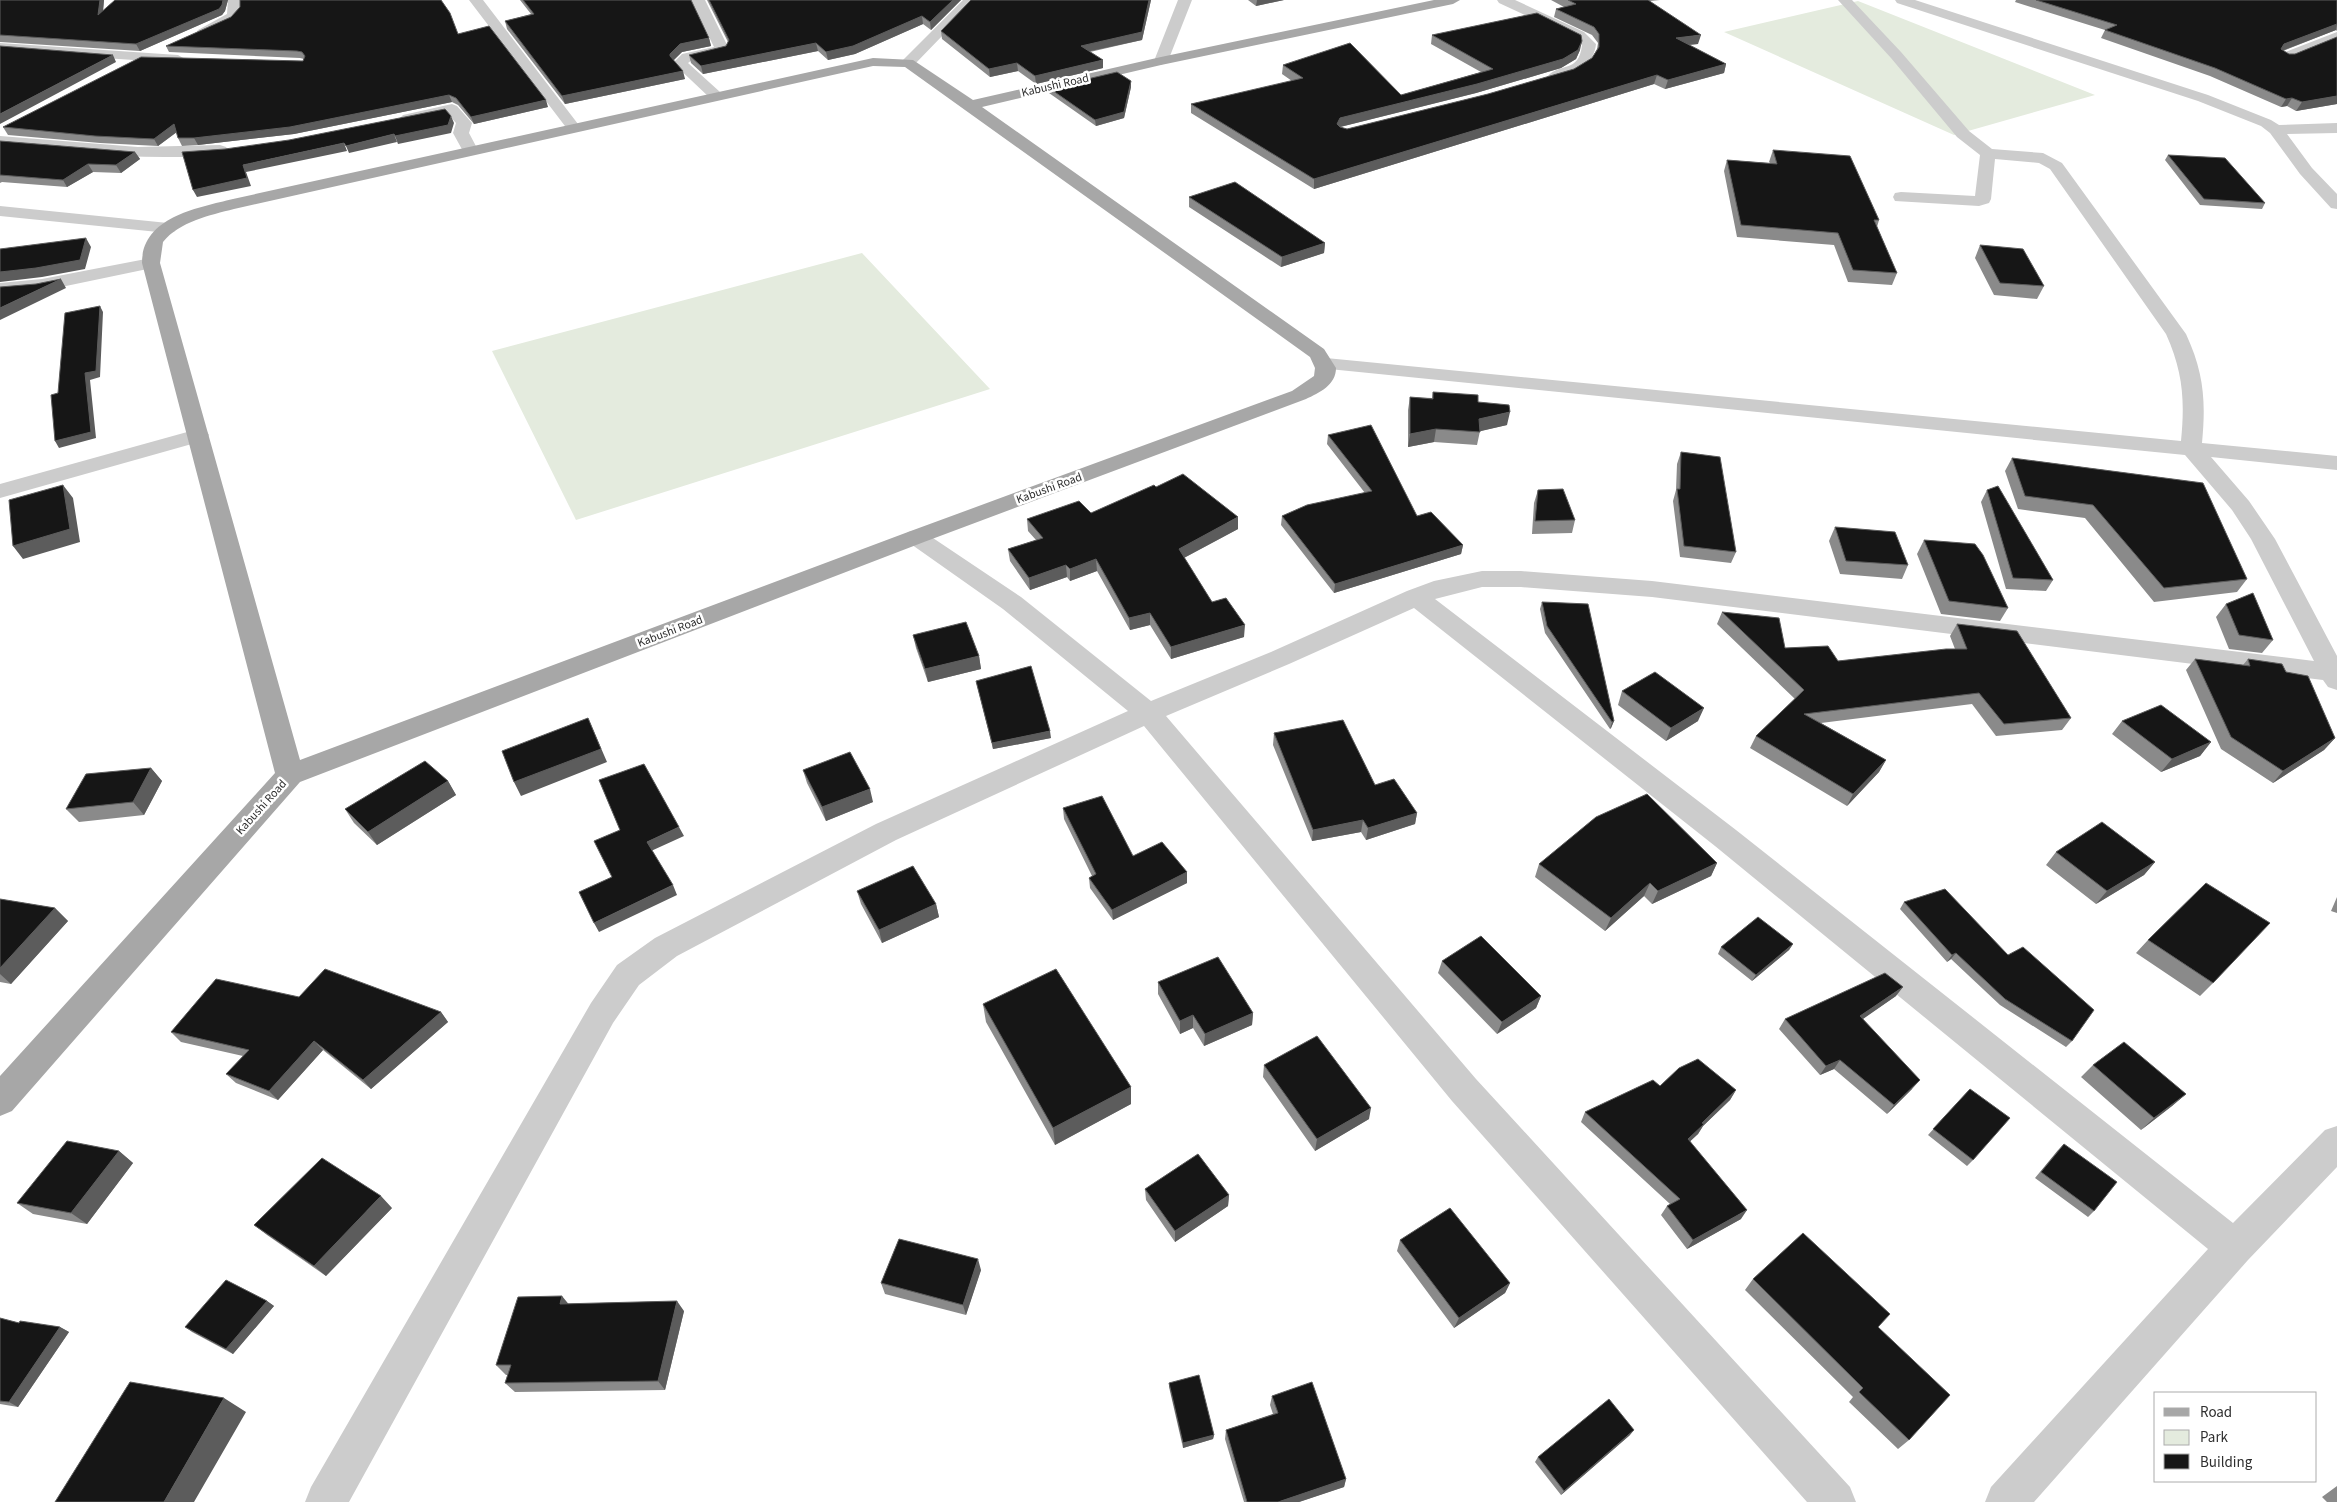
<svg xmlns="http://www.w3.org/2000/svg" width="2337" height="1502" font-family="'Source Sans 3',sans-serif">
  <rect width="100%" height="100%" fill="#fff"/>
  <path fill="#e4ebde" d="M1858 1 2095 95 1954 135 1724 32Z
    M862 253 990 389 576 520 492 351Z"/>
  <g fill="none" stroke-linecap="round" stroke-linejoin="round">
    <path fill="#ccc" fill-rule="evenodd" d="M228 0H242L238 19 208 36H198L196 33 198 30 227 14Z
      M469 0H483L578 124 581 127 578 130H568Z
      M691 0H705L729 49 727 52 692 60 688 63 720 92 722 95 720 98H710L673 63 682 54 714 47Z
      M963 0H977L913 66H903L901 63 903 60Z
      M1178 0H1192L1168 61 1161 65 1156 64 1154 61Z
      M1497 0H1515L1584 32 1596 44C1594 65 1571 86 1549 80L1547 77C1559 62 1579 74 1582 45L1574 38 1499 3Z
      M1838 0H1852L1901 52 1969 131 1992 149 2043 153 2062 163 2186 334C2204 373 2206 401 2202 443L2337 456V470L2211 457 2249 501 2275 539 2337 656V690L2328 687 2323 680 1652 597 1521 587H1482L1435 599 1736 830 2233 1223 2325 1130 2337 1126V1167L2248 1260 2034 1502H1985L1991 1487 2208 1249 1715 846 1414 608 1289 664 1166 716 1476 1079 1850 1487 1856 1502H1807L1452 1101 1144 726 896 840 677 956 639 985 613 1023 349 1502H305L311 1487 591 1003 617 965 655 938 876 824 1128 711 1003 609 908 542 904 537 908 532 916 530 924 532 1021 597 1151 701 1271 652 1407 591 1434 581 1482 571H1521L1652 581 2314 661 2251 539 2232 510 2185 455 1319 368 1316 364 1319 360 1326 358 2181 441C2185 400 2183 372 2166 334L2050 169 2039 163 1995 159 1991 199 1989 203 1979 206 1895 201 1893 197 1895 193 1901 192 1975 196 1980 155 1957 137 1891 58Z
      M1895 0H1915L2208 95 2271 120 2279 125 2337 123V133L2287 134 2312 168 2337 194V209L2331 208 2300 174 2270 133 2261 126 2198 101 1897 3Z
      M2337 32V41L2290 60 2285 61 2278 57 2280 54Z
      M0 43 178 55 185 59 178 63 0 51Z
      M452 104 457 106 472 123 469 133 478 150 476 153H464L453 133 456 123 448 114 408 123 403 121 400 118 403 115Z
      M0 136 138 147 220 145 226 147 228 150 226 153C210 157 192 157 176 157 117 158 58 151 0 146Z
      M0 206 168 223 174 224 177 228 174 232 168 233 0 216Z
      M151 258 157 259 160 263 157 267 42 291 0 295V283L42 279Z
      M198 429 206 430 209 435 206 440 0 498V484Z"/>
    <path fill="#a7a7a7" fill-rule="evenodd" d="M1434 0H1460L1453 4 1161 65 982 107 1324 349 1336 368C1336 385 1319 393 1306 399L924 542 300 782 12 1111 0 1116V1076L275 773 142 263C142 217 197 208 233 199L873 58 913 60 973 100 1161 57ZM873 66 905 67 1310 357 1315 368 1314 376 1292 391 908 532 300 760 160 263 163 242C179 222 210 215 234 209Z"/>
  </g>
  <path fill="#8a8a8a" d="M0 0H104L103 11 115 0H228L225 11 222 15 140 51 0 42Z
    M520 0H691L709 38 711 46 682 52 673 60 685 79 565 104 507 29 505 21 531 14Z
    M707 0H961L931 30 923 24 855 54 828 60 818 51 703 74 691 63 689 55 726 46 728 42Z
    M971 0H1151L1142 40 1090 52 1103 68 1036 84 1018 71 990 77 942 39 941 31Z
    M1248 0H1284L1256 6Z
    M1551 0H1660L1650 1 1698 44 1689 45 1726 64 1724 73 1665 89 1654 84 1314 189 1191 113V104L1292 81 1282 74 1283 65 1401 95 1481 72 1431 44 1432 35 1580 50 1576 59 1561 68 1476 93 1340 127 1347 129 1488 94 1574 69 1592 58 1597 49 1598 43 1592 35 1554 17 1556 9 1564 7Z
    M2016 0H2337V31L2336 30 2283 51 2289 54H2295L2337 37V104L2296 111 2287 106 2281 107 2210 76 2101 38 2105 30 2015 2Z
    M240 7 458 34 548 107 474 124 458 105 452 102 294 134 198 145 182 146 178 138 177 132 158 146 100 143 8 135 3 127 303 61 304 59 300 58 169 52 166 46 231 17Z
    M1131 81V87L1124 118 1096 126 1049 93V88Z
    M0 141 135 152 140 159 121 173 93 172 67 187 2 182 0 183Z
    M1773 150 1879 220 1877 227 1897 273 1892 285 1848 282 1834 245 1737 237 1724 171 1727 160 1770 163 1769 162Z
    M2168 155 2265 203 2262 209 2200 205 2165 160Z
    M1189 197 1325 243 1324 253 1281 267 1189 207Z
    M1980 245 2044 286 2037 299 1994 295 1975 258Z
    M1433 392 1478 402 1507 425 1480 431 1477 445 1434 442 1408 447V410L1410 397 1432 398Z
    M1328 435 1417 516 1463 545 1461 554 1334 593 1281 525 1282 516 1365 493 1327 444Z
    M1681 452 1736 552 1731 563 1680 557 1673 501 1676 490 1677 464Z
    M2012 458 2247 579 2237 592 2154 602 2085 518 2018 509 2005 471Z
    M1156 487 1238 529 1184 558 1212 602 1244 637 1171 659 1150 625 1130 630 1097 571 1070 581 1067 577 1030 590 1010 561 1008 549 1036 540 1028 531 1027 519 1091 513Z
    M1538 490 1575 520 1572 533 1532 534 1534 503Z
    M1987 490 2053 580 2046 591 2006 589 1981 502Z
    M1835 527 1908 565 1902 579 1840 574 1829 541Z
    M1924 540 2008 608 2000 621 1941 614 1917 554Z
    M1542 602 1614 721 1611 728 1610 729 1545 633 1540 609Z
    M2226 604 2273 640 2262 653 2229 649 2216 617Z
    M1722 612 1785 648 1838 661 1955 649 1950 636 1957 624 2071 718 2062 730 1996 736 1972 704 1821 723 1886 760 1879 772 1847 806 1750 748 1756 736 1795 699 1717 624Z
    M913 635 979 656 981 669 928 682 916 648Z
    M2195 659 2243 665 2248 659 2286 672 2335 738 2324 750 2273 783 2221 749 2186 670Z
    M976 681 1051 738 993 749Z
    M1622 691 1698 721 1666 741 1618 705Z
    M2122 721 2211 742 2200 756 2161 772 2112 734Z
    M1274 733 1375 785 1417 813 1415 824 1366 840 1361 832 1312 841 1273 745Z
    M151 768 162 781 144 815 79 822 66 809Z
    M803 770 873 802 826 821 807 783Z
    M448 781 456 795 377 845 354 823 345 809Z
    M1063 808 1133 856 1187 872V883L1113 920 1090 888 1089 878 1092 876 1064 819Z
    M2056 852 2155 862 2144 875 2096 904 2046 865Z
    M1717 863 1711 876 1652 904 1644 896 1605 931 1535 877 1539 864Z
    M857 891 936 904 939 917 882 943 861 904Z
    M2337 897V913L2331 911Z
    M0 899 55 908 68 921 11 984 0 982Z
    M1904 902 2072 1041 2066 1047 2000 1005 1951 959 1947 962 1900 909Z
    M2148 940 2213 983 2200 996 2136 953Z
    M1793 944 1789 950 1752 981 1718 954 1721 947Z
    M1442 961 1541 996 1536 1008 1497 1034 1438 973Z
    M1158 982 1253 1013 1252 1025 1204 1046 1193 1028 1180 1034 1158 994Z
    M1896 996 1862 1019 1912 1089 1887 1114 1834 1069 1820 1075 1779 1029 1785 1019Z
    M299 997 441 1012 448 1022 371 1089 323 1050 278 1100 236 1083 226 1074 243 1056 181 1042 171 1032Z
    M983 1004 1131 1087V1104L1055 1145 986 1022Z
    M1264 1065 1369 1119 1315 1151 1263 1077Z
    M2093 1065 2186 1094 2172 1106 2141 1130 2081 1077Z
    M1660 1086 1736 1090 1730 1100 1703 1126 1698 1134 1690 1141 1741 1219 1687 1249 1661 1215 1667 1206 1670 1204 1581 1122 1585 1112Z
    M1970 1089 1973 1160 1967 1166 1928 1135Z
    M2064 1144 2094 1211 2088 1217 2035 1178 2058 1150Z
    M119 1151 133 1163 87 1224 33 1214 17 1203Z
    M1145 1189 1229 1195 1228 1206 1175 1242 1146 1200Z
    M392 1208 326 1276 267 1235 254 1225Z
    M1400 1240 1510 1283 1505 1293 1454 1328 1397 1251Z
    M981 1270 966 1315 885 1294 881 1283Z
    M1753 1279 1878 1327 1909 1440 1898 1449 1849 1402 1853 1397 1745 1290Z
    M267 1301 274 1306 233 1354 192 1332 185 1327Z
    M568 1304 684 1311 665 1390 515 1392 505 1383 508 1375H506L496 1365Z
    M0 1318 19 1323 60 1327 69 1332 18 1407 0 1404Z
    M1169 1383 1214 1435 1213 1439 1183 1448 1169 1387Z
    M1272 1396 1346 1479 1344 1487 1299 1502H1244L1225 1439 1226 1430 1273 1414 1270 1405Z
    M1630 1435 1561 1495 1535 1462 1538 1457Z
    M2337 1486V1502H2327L2322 1497Z"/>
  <path fill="#5c5c5c" d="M100 0H104L102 22 98 15Z
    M223 0H228L225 11 222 15 140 51 136 44Z
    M953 0H961L931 30 930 22Z
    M1149 0H1151L1142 40 1081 53V46Z
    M1257 0H1284L1256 6Z
    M922 16 923 24 855 54 828 60 826 52Z
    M2337 24 2336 30 2279 52 2284 44Z
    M1701 35 1698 44 1674 46 1676 38Z
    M709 38 711 46 682 52 672 62 670 56V54L680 44Z
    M1582 41 1580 50 1576 59 1561 68 1476 93 1340 127 1337 124 1340 118Z
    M816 43 818 51 703 74 701 66Z
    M113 55 116 62 0 124V114Z
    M1103 60V68L1036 84 1035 76Z
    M1017 63 1018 71 990 77 989 69Z
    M1726 64 1724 73 1665 89 1668 80Z
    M683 71 685 79 565 104 562 96Z
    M1657 75 1654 84 1314 189V179Z
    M1131 81V87L1124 118 1096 126 1095 120Z
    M449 95 452 102 294 134 198 145 194 138Z
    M2337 96V104L2296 111 2302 102Z
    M2292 98 2287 106 2281 107 2286 99Z
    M546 100 548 107 474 124 471 117Z
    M451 116 454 123 451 133 398 144 395 136Z
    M174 124 178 131 158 146 154 139Z
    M394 134 397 142 349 153 346 146Z
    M344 143 347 151 246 172 251 186 197 197 193 190 243 165Z
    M135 152 140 159 121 173 116 165Z
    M88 164 93 172 67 187 63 180Z
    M86 238 91 247 85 269 42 277 0 282V272Z
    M1325 243 1324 253 1281 267 1282 257Z
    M61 279 66 288 0 320V308Z
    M100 306 103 312 100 377 90 380 96 438 59 448 55 441 85 373Z
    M1510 412 1507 425 1477 432 1479 419Z
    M1436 429 1434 442 1408 447 1410 434Z
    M63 485 73 498 80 542 23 559 13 546Z
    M1238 517V529L1178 561 1179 549Z
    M1463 545 1461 554 1334 593 1335 584Z
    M1096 559 1097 571 1070 581V569Z
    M1066 565 1067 577 1030 590 1029 578Z
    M1150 613V625L1130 630 1129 618Z
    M1245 625 1244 637 1171 659V647Z
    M979 656 981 669 928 682 925 669Z
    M1704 708 1698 721 1666 741 1671 728Z
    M588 718 607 762 521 796 514 782Z
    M1614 721 1611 728 1610 729 1612 722Z
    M1050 731 1051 738 993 749 992 743Z
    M2335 738 2324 750 2273 783 2283 771Z
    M2211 742 2200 756 2161 772 2172 759Z
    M1886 760 1879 772 1847 806 1853 794Z
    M151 768 162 781 144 815 133 802Z
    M448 781 456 795 377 845 368 832Z
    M870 789 873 802 826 821 822 807Z
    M1417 813 1415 824 1366 840 1368 828Z
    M1363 820 1361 832 1312 841 1313 830Z
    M679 827 684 836 651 851 647 842Z
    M2155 862 2144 875 2096 904 2107 891Z
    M1717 863 1711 876 1652 904 1658 891Z
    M1187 872V883L1113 920 1112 910Z
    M1650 883 1644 896 1605 931 1611 918Z
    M673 885 677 895 599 932 594 923Z
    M936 904 939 917 882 943 879 930Z
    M55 908 68 921 11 984 0 974V968Z
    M1793 944 1789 950 1752 981 1756 975Z
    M1956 953 1951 959 1947 962 1952 955Z
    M1903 987 1896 996 1853 1026 1860 1016Z
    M1541 996 1536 1008 1497 1034 1502 1022Z
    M441 1012 448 1022 371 1089 363 1080Z
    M1253 1013 1252 1025 1204 1046 1205 1034Z
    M1193 1015V1028L1180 1034V1021Z
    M314 1041 323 1050 278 1100 269 1091Z
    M1840 1060 1834 1069 1820 1075 1826 1066Z
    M1920 1080 1912 1089 1887 1114 1894 1105Z
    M1131 1087V1104L1055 1145 1053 1128Z
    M1736 1090 1730 1100 1703 1126 1698 1134 1682 1149 1688 1139 1702 1123Z
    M2186 1094 2172 1106 2141 1130 2154 1118Z
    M1371 1108 1369 1119 1315 1151 1317 1139Z
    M119 1151 133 1163 87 1224 71 1213Z
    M1229 1195 1228 1206 1175 1242V1231Z
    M381 1196 392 1208 326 1276 314 1266Z
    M1747 1210 1741 1219 1687 1249 1693 1240Z
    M978 1259 981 1270 966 1315 963 1305Z
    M1510 1283 1505 1293 1454 1328 1459 1318Z
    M562 1296 571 1307 560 1304Z
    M267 1301 274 1306 233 1354 226 1349Z
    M677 1301 684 1311 665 1390 658 1381Z
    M60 1327 69 1332 18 1407 9 1402Z
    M224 1398 246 1412 194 1502H164Z
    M1634 1430 1630 1435 1561 1495 1564 1491Z
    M1214 1435 1213 1439 1183 1448V1443Z
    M1346 1479 1344 1487 1299 1502H1278Z"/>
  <path fill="#161616" stroke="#5c5c5c" d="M0 0H100L98 15 115 0H223L222 5 219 9 136 44 0 35Z
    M240 0H441L450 13 458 34 489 26 546 100 471 117 456 98 449 95 290 127 194 138H178L174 124 154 139 95 136 3 127 141 57 303 61 305 56 302 52 297 51 166 46 231 17 240 7Z
    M523 0H691L709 38 680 44 670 54V56L683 71 562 96 505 21 534 14Z
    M709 0H953L930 22 922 16 853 46 826 52 816 43 701 66 689 55 726 46 729 40Z
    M971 0H1149L1142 32 1081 46 1103 60 1035 76 1017 63 989 69 941 31Z
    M1568 0H1648L1701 35 1676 38 1726 64 1668 80 1657 75 1314 179 1191 104 1303 78 1283 65 1350 43 1401 95 1493 69 1432 35 1537 13 1581 35 1582 41 1578 50 1563 59 1477 84 1340 118 1337 124 1340 127 1347 129 1488 94 1574 69 1592 58 1599 47V34L1594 27 1556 9 1576 4Z
    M2036 0H2337V24L2284 44 2281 49 2289 54H2295L2337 37V96L2302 102 2292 98 2286 99 2215 68 2105 30 2117 25Z
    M0 46 113 55 0 114Z
    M1117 72 1131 81 1124 112 1095 120 1049 88Z
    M445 109 451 116 448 125 395 136 394 134 346 146 344 143 243 165 247 178 193 190 182 152 225 149 289 140Z
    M0 141 135 152 116 165 88 164 63 180 0 175Z
    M1773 150 1850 156 1879 220H1874L1897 273 1853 270 1838 233 1741 225 1727 160 1777 164Z
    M2168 155 2225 158 2265 203 2204 199Z
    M1235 182 1325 243 1282 257 1189 197Z
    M86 238 80 260 36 268 0 272V249Z
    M1980 245 2023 249 2044 286 2000 283Z
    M61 279 0 308V287L36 284Z
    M100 306 96 371 85 373 91 432 55 441 51 395 58 393 65 313Z
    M1433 392 1478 395V402L1509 405 1510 412 1479 419 1480 432 1436 429 1410 434V397L1433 399Z
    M1371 425 1417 516 1431 512 1463 545 1335 584 1282 516 1307 505 1372 491 1328 435Z
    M1681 452 1720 457 1736 552 1684 546 1677 489H1680Z
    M2012 458 2203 483 2247 579 2164 588 2093 505 2025 496Z
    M1183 474 1238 517 1179 549 1212 602 1226 598 1245 625 1171 647 1150 613 1129 618 1096 559 1070 569 1066 565 1029 578 1008 549 1043 538 1027 519 1079 501 1091 513 1154 485 1156 487Z
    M63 485 70 529 13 546 9 500Z
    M1998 486 2053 580 2013 578 1987 490Z
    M1563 489 1575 520 1535 521 1538 490Z
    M1835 527 1895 532 1908 565 1846 561Z
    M1924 540 1975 544 1983 555 2008 608 1949 601Z
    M2253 593 2273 640 2239 635 2226 604Z
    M1542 602 1588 604 1614 721 1612 722 1547 626Z
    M1722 612 1779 618 1785 648 1828 646 1838 661 1946 649H1967L1957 624 2017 631 2071 718 2004 724 1979 693 1804 714 1886 760 1853 794 1756 736 1804 690Z
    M966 622 979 656 925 669 913 635Z
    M2195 659 2250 666 2248 659 2282 664 2286 672 2308 676 2335 738 2283 771 2231 737Z
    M1031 666 1050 731 992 743 976 681Z
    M1655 672 1704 708 1671 728 1622 691Z
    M2161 705 2211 742 2172 759 2122 721Z
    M588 718 601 749 514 782 502 751Z
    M1343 720 1375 785 1394 779 1417 813 1368 828 1363 820 1313 830 1274 733Z
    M850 752 870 789 822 807 803 770Z
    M425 761 448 781 368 832 345 809Z
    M644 764 679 827 647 842 673 885 594 923 579 892 612 877 594 841 620 830 599 780Z
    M151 768 133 802 66 809 86 774Z
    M1647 794 1717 863 1658 891 1650 883 1611 918 1539 864 1596 817Z
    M1102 796 1133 856 1162 842 1187 872 1112 910 1089 878 1096 874 1063 808Z
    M2102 822 2155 862 2107 891 2056 852Z
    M913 866 936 904 879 930 857 891Z
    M2206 883 2270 923 2213 983 2148 940Z
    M1945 889 2008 955 2023 947 2094 1010 2072 1041 2005 999 1956 953 1952 955 1904 902Z
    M0 899 55 908 0 968Z
    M1758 917 1793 944 1756 975 1721 947Z
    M1481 936 1541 996 1502 1022 1442 961Z
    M1218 957 1253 1013 1205 1034 1193 1015 1180 1021 1158 982Z
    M325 969 441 1012 363 1080 314 1041 269 1091 226 1074 249 1050 171 1032 216 979 299 997Z
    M1056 969 1131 1087 1053 1128 983 1004Z
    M1885 973 1903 987 1860 1016 1920 1080 1894 1105 1840 1060 1826 1066 1785 1019Z
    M1317 1036 1371 1108 1317 1139 1264 1065Z
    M2124 1042 2186 1094 2154 1118 2093 1065Z
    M1698 1059 1736 1090 1702 1123 1704 1124 1688 1139 1747 1210 1693 1240 1667 1206 1680 1199 1585 1112 1653 1080 1660 1086 1679 1068Z
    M1970 1089 2010 1118 1973 1160 1933 1129Z
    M67 1141 119 1151 71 1213 17 1203Z
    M2064 1144 2117 1182 2094 1211 2041 1172Z
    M1198 1154 1229 1195 1175 1231 1145 1189Z
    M322 1158 381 1196 314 1266 254 1225Z
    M1450 1208 1510 1283 1459 1318 1400 1240Z
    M1803 1233 1890 1314 1878 1327 1950 1395 1909 1440 1859 1392 1863 1388 1753 1279Z
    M899 1239 978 1259 963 1305 881 1283Z
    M226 1280 267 1301 226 1349 185 1327Z
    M562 1296 560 1304 677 1301 658 1381 505 1383 511 1365H496L518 1297Z
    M0 1318 19 1323 20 1321 60 1327 9 1402 0 1401Z
    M1199 1375 1214 1435 1183 1443 1169 1383Z
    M130 1382 224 1398 164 1502H55Z
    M1312 1382 1346 1479 1278 1502H1247L1226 1430 1278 1413 1272 1396Z
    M1609 1399 1634 1430 1564 1491 1538 1457Z"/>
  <g text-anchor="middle" stroke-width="5" stroke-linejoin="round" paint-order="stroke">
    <g font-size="12" fill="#2f2f2f" stroke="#fff">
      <text transform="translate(1055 85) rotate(-13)" y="4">Kabushi Road</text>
      <text transform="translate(1049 488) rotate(-20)" y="4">Kabushi Road</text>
      <text transform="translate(670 631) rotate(-21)" y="4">Kabushi Road</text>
      <text transform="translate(261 807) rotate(-48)" y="4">Kabushi Road</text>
    </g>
  </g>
  <rect x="2154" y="1392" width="162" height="90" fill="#ffffff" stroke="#acacac"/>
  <rect x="2164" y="1408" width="25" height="8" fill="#a7a7a7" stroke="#acacac"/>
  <text x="2200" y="1417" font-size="15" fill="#2f2f2f">Road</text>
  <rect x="2164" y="1430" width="25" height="15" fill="#e4ebde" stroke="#acacac"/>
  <text x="2200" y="1442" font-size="15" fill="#2f2f2f">Park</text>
  <rect x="2164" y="1454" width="25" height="15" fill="#161616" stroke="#acacac"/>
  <text x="2200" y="1467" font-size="15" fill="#2f2f2f">Building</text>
</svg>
